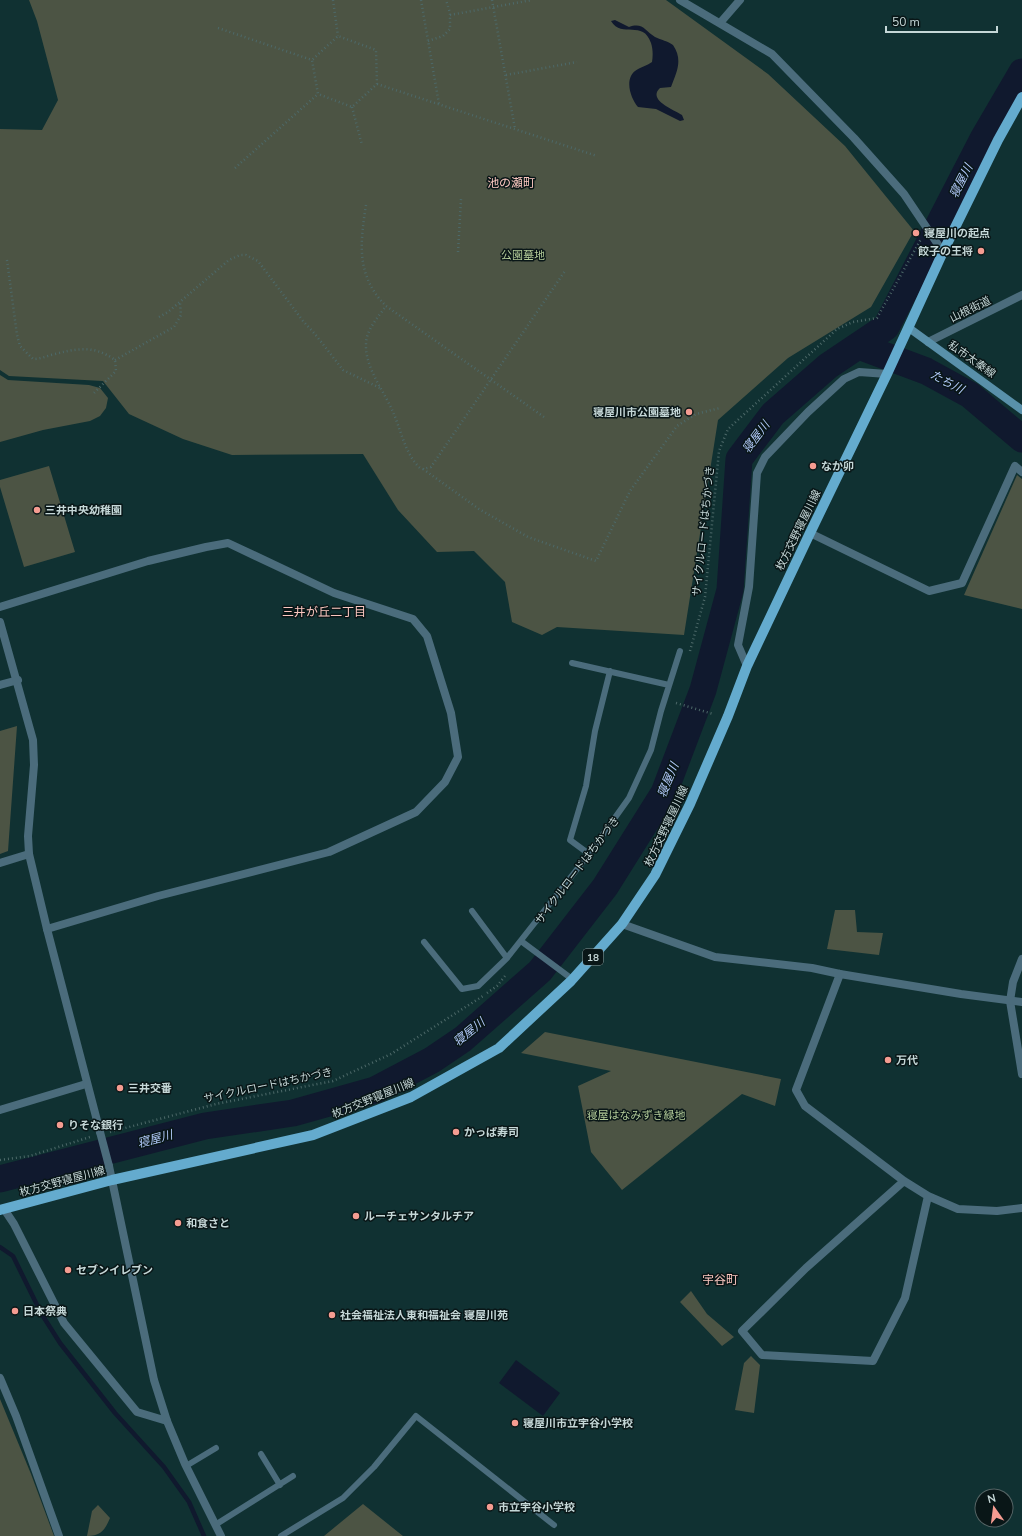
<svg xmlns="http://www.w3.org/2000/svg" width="1022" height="1536" font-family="'Nunito Sans','Noto Sans JP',sans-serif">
  <rect width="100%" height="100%" fill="#103132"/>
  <path fill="#4c5444" d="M29 0H666L768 74 845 146 914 231 871 307 788 358 718 420 684 635 557 627 542 635 512 622 505 582 474 551 437 552 398 510 363 454 232 455 183 439 129 414 103 381 9 376 0 370V129L42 130 58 100 37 21Z
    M0 375 8 380 89 385 100 388 108 398 106 408 100 416 90 421 43 430 0 442Z
    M49 466 75 552 24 567 0 487V480Z
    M1017 475 1022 479V609L964 595Z
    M17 726 8 851 0 854V731Z
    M835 910H855L857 932 883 933 879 955 827 949Z
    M545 1032 781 1079 775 1106 742 1094 622 1190 591 1152 578 1086 611 1071 521 1053Z
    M691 1291 707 1314 734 1337 722 1346 680 1302Z
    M751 1356 760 1365 754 1413 735 1410 744 1363Z
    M0 1399 31 1474 54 1536H0Z
    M363 1504 403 1536H324Z
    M98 1505 110 1518C105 1530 101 1536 87 1536L92 1511Z"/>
  <path fill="#10192e" d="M615 20 629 27C643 22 645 31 655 37 661 40 668 41 673 45 683 60 677 71 671 87L660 88C647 100 674 110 682 115L684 120 680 121 656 109 638 107C631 99 624 80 635 71 640 67 647 66 652 62 653 56 653 49 651 43 643 19 622 39 611 21Z
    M516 1360 560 1393 543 1416 499 1383Z"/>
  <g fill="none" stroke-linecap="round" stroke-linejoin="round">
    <path stroke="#10192e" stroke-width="4.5" d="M0 1247 13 1256 41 1313 60 1343 115 1413 164 1467 189 1502 204 1536"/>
    <path stroke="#10192e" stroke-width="27" d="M859 346 926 371 970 395 1022 439
      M0 1179 205 1126 293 1113 375 1090 432 1060 463 1039 540 971 605 887 664 793 703 690 730 590 739 459 773 414 828 366 886 327 984 137 1022 72"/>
    <path stroke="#4d6969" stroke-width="2.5" stroke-dasharray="1 3" stroke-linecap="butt" d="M333 0 338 36
      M421 0 439 104
      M492 0 515 129
      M450 15 532 0
      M218 28 312 60 318 94 352 107 377 84 376 50 338 36 312 60
      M428 41 443 36 450 29V13L446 0
      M506 75 577 62
      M377 84 597 156
      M352 107 362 145
      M235 168 318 94
      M366 205C360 244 356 276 386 306
      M458 252 461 199
      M7 260 17 335 20 346 33 359C39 359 45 357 51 355 75 349 93 344 115 360L116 371 94 393
      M159 317 168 312 229 260 240 255H246L258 261 303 321 315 334 343 370 380 388
      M115 360 174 327 181 315 180 303
      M544 417 386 306C379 316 366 330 366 344 365 368 384 391 393 412 401 430 405 454 420 468L423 469 431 467 565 271
      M423 469 479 509 528 537 596 561 630 491 677 426 696 414 720 408
      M690 651 705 597 719 451 728 429 837 329 853 322 877 318 921 239
      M676 703 713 714
      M487 993 497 986 505 976
      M110 1132 216 1104 333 1081 391 1054 483 996
      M0 1160 30 1156 90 1137"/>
    <path stroke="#4b6c7c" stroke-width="6" d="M572 663 669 685
      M589 854 570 840 586 786 595 731 610 671
      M472 911 507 958
      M521 941 572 979
      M424 942 462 989 478 986 507 958 589 854 629 798 651 750 661 711 680 651
      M261 1454 280 1485
      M186 1466 216 1448
      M215 1525 293 1476
      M281 1536 343 1498 374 1467 416 1416 554 1525"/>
    <path stroke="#4b6c7c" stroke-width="8" d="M680 0 772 54 854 138 904 194 943 252
      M720 23 740 0
      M928 342 1022 295
      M810 533 929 591 962 583 1015 466 1022 472
      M0 607 148 561 206 547 228 543 334 593 413 619 427 636 451 713 458 757 445 782 416 812 329 852 158 896 47 929
      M747 666 738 645 749 587 757 473 765 457 808 412 844 379 859 372 887 374
      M0 685 18 680
      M0 863 29 854
      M1022 959 1013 982 1010 1001 1022 1074
      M840 974 796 1090 805 1106 904 1181 928 1196 958 1209 997 1211 1022 1208
      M0 1110 86 1084
      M904 1181 806 1268 742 1331 762 1355 873 1361 905 1298 928 1196
      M4 1209 14 1224 64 1323 137 1412 167 1421
      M0 1378 16 1416 59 1536"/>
    <path stroke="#4b6c7c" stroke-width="8" d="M0 622 33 740 34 765 28 836 29 854 47 929 100 1132
      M622 924 715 957 812 968 840 974 961 994 1022 1002
      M109 1166 154 1380 167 1421 185 1464 221 1536"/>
    <path stroke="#5990aa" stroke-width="8" d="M909 328 1022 410"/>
    <path stroke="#64abce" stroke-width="10" d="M0 1210 112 1180 313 1135 411 1097 499 1048 571 981 622 924 655 875 690 804 728 716 747 666 810 533 887 374 943 252 998 140 1022 97"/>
    <path stroke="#4b6c7c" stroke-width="8" d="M100 1132 109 1166"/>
  </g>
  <g fill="#f59c91" stroke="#091617" stroke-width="1.5">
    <circle cx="916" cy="233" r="4"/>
    <circle cx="981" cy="251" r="4"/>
    <circle cx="689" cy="412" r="4"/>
    <circle cx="813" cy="466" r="4"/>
    <circle cx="37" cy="510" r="4"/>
    <circle cx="888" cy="1060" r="4"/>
    <circle cx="120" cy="1088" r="4"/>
    <circle cx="60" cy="1125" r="4"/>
    <circle cx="456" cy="1132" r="4"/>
    <circle cx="356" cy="1216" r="4"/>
    <circle cx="178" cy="1223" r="4"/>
    <circle cx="68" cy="1270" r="4"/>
    <circle cx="15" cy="1311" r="4"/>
    <circle cx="332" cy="1315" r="4"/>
    <circle cx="515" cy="1423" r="4"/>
    <circle cx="490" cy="1507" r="4"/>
  </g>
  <g text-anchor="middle" stroke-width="3" stroke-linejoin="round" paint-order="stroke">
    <rect fill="#091617" stroke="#8d9d9d" stroke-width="1" x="583" y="949" width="20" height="16" rx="3"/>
    <g font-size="10" font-weight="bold" fill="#c5d7d7">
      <text x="593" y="961">18</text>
    </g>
    <g font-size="11" font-weight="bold" fill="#c5d7d7" stroke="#091617" text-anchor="start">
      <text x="924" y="237">寝屋川の起点</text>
      <text x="973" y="255" text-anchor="end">餃子の王将</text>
      <text x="681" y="416" text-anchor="end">寝屋川市公園墓地</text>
      <text x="821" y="470">なか卯</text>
      <text x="45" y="514">三井中央幼稚園</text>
      <text x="896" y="1064">万代</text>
      <text x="128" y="1092">三井交番</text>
      <text x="68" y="1129">りそな銀行</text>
      <text x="464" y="1136">かっぱ寿司</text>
      <text x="364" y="1220">ルーチェサンタルチア</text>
      <text x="186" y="1227">和食さと</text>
      <text x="76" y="1274">セブンイレブン</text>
      <text x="23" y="1315">日本祭典</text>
      <text x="340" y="1319">社会福祉法人東和福祉会 寝屋川苑</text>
      <text x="523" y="1427">寝屋川市立宇谷小学校</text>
      <text x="498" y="1511">市立宇谷小学校</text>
    </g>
    <g font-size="11" fill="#b3cc99" stroke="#091617">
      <text x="523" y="259">公園墓地</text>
      <text x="636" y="1119">寝屋はなみずき緑地</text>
    </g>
    <g font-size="11" fill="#c5d7d7" stroke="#091617">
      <text transform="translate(970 309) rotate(-26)" y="4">山根街道</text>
      <text transform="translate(972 359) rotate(35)" y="4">私市太秦線</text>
      <text transform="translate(798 530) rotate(-64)" y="4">枚方交野寝屋川線</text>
      <text transform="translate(703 531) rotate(-84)" y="4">サイクルロードはちかづき</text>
      <text transform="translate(666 826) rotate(-65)" y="4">枚方交野寝屋川線</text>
      <text transform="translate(577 870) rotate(-53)" y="4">サイクルロードはちかづき</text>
      <text transform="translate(268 1085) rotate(-12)" y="4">サイクルロードはちかづき</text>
      <text transform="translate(373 1098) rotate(-22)" y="4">枚方交野寝屋川線</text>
      <text transform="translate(62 1181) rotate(-15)" y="4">枚方交野寝屋川線</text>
    </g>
    <g font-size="12" font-style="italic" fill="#b2cafa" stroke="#091617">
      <text transform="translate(961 181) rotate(-63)" y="4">寝屋川</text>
      <text transform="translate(947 382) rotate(28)" y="4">たち川</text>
      <text transform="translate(756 437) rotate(-53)" y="4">寝屋川</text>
      <text transform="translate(668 780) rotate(-67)" y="4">寝屋川</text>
      <text transform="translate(469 1032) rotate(-39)" y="4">寝屋川</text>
      <text transform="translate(155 1139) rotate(-15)" y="4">寝屋川</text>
    </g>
    <g font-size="12" fill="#fbc7c0" stroke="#091617">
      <text x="511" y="187">池の瀬町</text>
      <text x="324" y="616">三井が丘二丁目</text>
      <text x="720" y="1284">宇谷町</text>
    </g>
  </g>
  <g transform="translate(994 1508) rotate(346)"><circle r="19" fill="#091617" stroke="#546364"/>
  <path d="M0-3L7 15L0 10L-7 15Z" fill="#f59c91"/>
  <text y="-6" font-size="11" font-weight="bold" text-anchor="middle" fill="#c5d7d7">N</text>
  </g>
  <path d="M886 26v6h111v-6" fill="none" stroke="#c5d7d7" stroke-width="2"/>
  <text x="892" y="26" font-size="12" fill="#c5d7d7" stroke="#091617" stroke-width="3" paint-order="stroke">50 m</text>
</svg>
